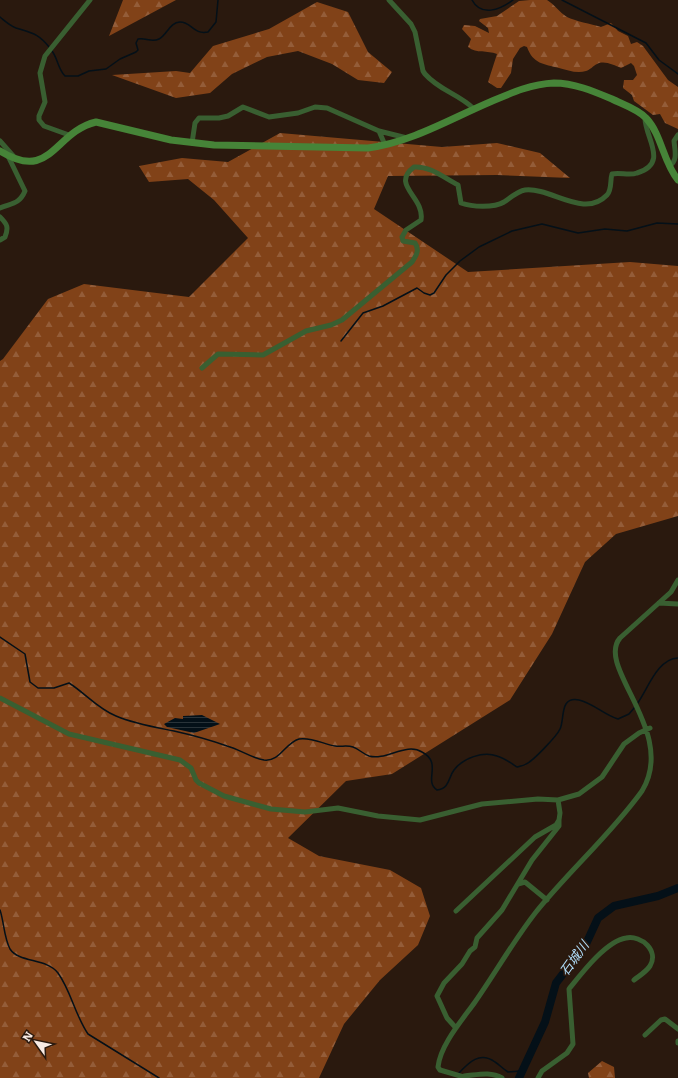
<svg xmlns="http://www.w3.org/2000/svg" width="678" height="1078" font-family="Literata,'Noto Sans JP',serif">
  <defs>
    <pattern id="forest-firs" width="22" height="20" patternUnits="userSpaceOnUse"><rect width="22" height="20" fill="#814218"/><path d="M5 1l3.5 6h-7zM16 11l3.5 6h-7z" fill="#945d39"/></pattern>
    <pattern id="water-rules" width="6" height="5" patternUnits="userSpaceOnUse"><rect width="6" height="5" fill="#041018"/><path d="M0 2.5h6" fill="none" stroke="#293339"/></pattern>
  </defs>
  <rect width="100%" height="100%" fill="#2a190e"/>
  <path fill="url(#forest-firs)" d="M123 0H176L109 36Z
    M530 0H547C555 5 559 12 567 17 575 21 591 24 601 27L611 23 618 31 628 36 631 44 637 42 643 46 668 80 678 87V129L665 123 660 114 653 115 634 101 632 95 623 88 624 80H633L637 75 634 66 631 63 621 68C614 65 604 60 597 64 593 66 590 70 586 71 577 74 567 70 559 68 544 64 533 64 527 47L524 46 520 48 513 59 511 73 501 88H497L488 82 497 54C487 50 477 54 468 47L471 39 462 29 464 25 475 26 489 33 488 28 479 21 480 19 497 16 519 1Z
    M317 2 348 12 368 52 392 72 384 83 358 80 332 64 298 51 267 57 232 74 210 93 176 98 112 75 176 71 190 73 213 46 269 29Z
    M280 133 442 147 497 143 540 153 570 178 497 175 388 176 374 209 468 272 630 262 678 266V516L616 534 585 562 552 634 510 700 392 774 346 781 288 838 319 856 390 870 421 888 430 916 418 945 380 980 344 1024 319 1078H0V361L3 359 48 299 84 284 189 297 248 238 214 200 188 179 149 182 139 166 182 158 228 162Z
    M602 1061 614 1067 615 1078H589L588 1073Z"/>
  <path fill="url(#water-rules)" d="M202 715 220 724 194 733 167 727 164 724 175 718 183 719V716Z"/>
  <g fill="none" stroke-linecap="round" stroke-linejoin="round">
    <path stroke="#041018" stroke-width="1.5" d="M472 0C481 17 500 10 513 0
      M562 0 646 43 659 60 678 74
      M0 17C5 21 9 25 16 28 32 33 38 33 50 48
      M52 51C58 59 58 69 65 76H78L89 71 106 69 120 59 136 52 138 50 136 43 138 39C145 37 151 43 159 39 167 35 170 22 180 22 192 22 193 35 208 32L216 22 218 0
      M341 341 363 313 383 306 417 288 424 293 430 295 434 293 446 275 460 261 479 247 512 231 542 224 578 233 605 229 627 231 657 223 678 224
      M0 637 25 654 30 682 38 688H54L69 683C85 693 98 709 116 716 135 724 154 727 174 731 192 735 210 740 227 746 239 749 251 758 264 760 280 762 285 743 299 739 312 737 323 744 335 746 341 747 347 745 353 747 359 749 363 754 369 756 386 761 406 742 422 752 443 763 423 781 437 790 450 788 448 778 454 770 463 758 483 751 497 756 504 758 511 763 517 767 520 766 523 766 526 764 532 762 557 736 560 729 565 719 559 696 579 700 593 703 604 715 618 719L629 714 635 707
      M637 704C648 689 657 659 678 658
      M0 910C4 922 4 938 10 949 19 963 47 958 58 973 71 991 75 1015 88 1034L159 1078
      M458 1074C469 1062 480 1051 495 1062 500 1065 503 1069 508 1072L521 1071"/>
    <path stroke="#041018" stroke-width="8" d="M519 1078 545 1022 556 983 586 944 598 918 614 906 658 896 678 888"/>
    <path stroke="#395f31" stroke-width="5" d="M389 0 411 24 415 32 423 71 425 74C440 91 459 94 474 109
      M379 131 385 145
      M69 135 44 126 39 120V116L45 102 40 73 45 56 90 0
      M0 141 15 158
      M192 143 195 123 199 118H219L228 116 243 107 269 117 298 113 315 107 327 108 379 131 407 138
      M669 166C678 161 675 151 674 141L678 135
      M0 208C11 203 19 205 25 191L8 156
      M0 217C7 224 9 227 5 237L0 240
      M202 368 218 354 263 355 306 331 331 325 342 320 412 262C416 256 420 250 415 243L403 241 402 237 406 230 421 220C425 197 390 185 414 167 431 166 444 178 458 185L461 203C472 207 494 208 504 202 510 198 518 191 525 190 551 187 584 219 607 195 612 190 610 180 612 174 620 172 629 176 637 173 670 163 644 137 645 117
      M659 603 678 604
      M0 698 69 734 180 760 191 768 196 780 199 783 224 796 271 809 305 812 338 808 378 816 420 820 482 804 538 799 558 800 579 794 602 777 624 744 639 733 650 728
      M518 884 525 882 547 900
      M456 911 519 852 535 837 556 825 559 820 560 813 558 800
      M456 1028 447 1018 437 996 444 983 462 964 470 951 475 947 477 938 502 910 532 860 559 826V820
      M645 1035 661 1020 665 1019 678 1029
      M678 1041V1043
      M464 1076C477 1075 490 1071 502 1078
      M467 1078 440 1070 438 1067C440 1045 463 1019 475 1002 496 972 514 940 536 912 570 870 611 834 642 791 678 732 595 667 620 638L671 592 678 580
      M538 1078 542 1071 567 1053 573 1044 569 989C581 974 606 941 626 938 642 935 659 951 650 966 646 972 639 976 634 980"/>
    <path stroke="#468438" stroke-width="7" d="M0 151C51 183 54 132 96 122L171 140 214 145 368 148C412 142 450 119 490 102 511 93 531 84 554 83 574 83 593 91 612 99 622 104 638 109 646 118 662 135 663 162 678 180"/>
  </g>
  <g text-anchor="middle" stroke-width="3.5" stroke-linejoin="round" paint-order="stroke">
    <g font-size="13" font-style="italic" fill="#b0defb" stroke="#2a190e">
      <text transform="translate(574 958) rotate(-54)" y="5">石城川</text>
    </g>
  </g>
  <g transform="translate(36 1042) rotate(303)" stroke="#2a190e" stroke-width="3" paint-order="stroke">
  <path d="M0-3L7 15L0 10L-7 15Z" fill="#f8ebe4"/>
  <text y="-6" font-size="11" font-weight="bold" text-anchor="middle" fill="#f8ebe4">N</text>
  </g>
</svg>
